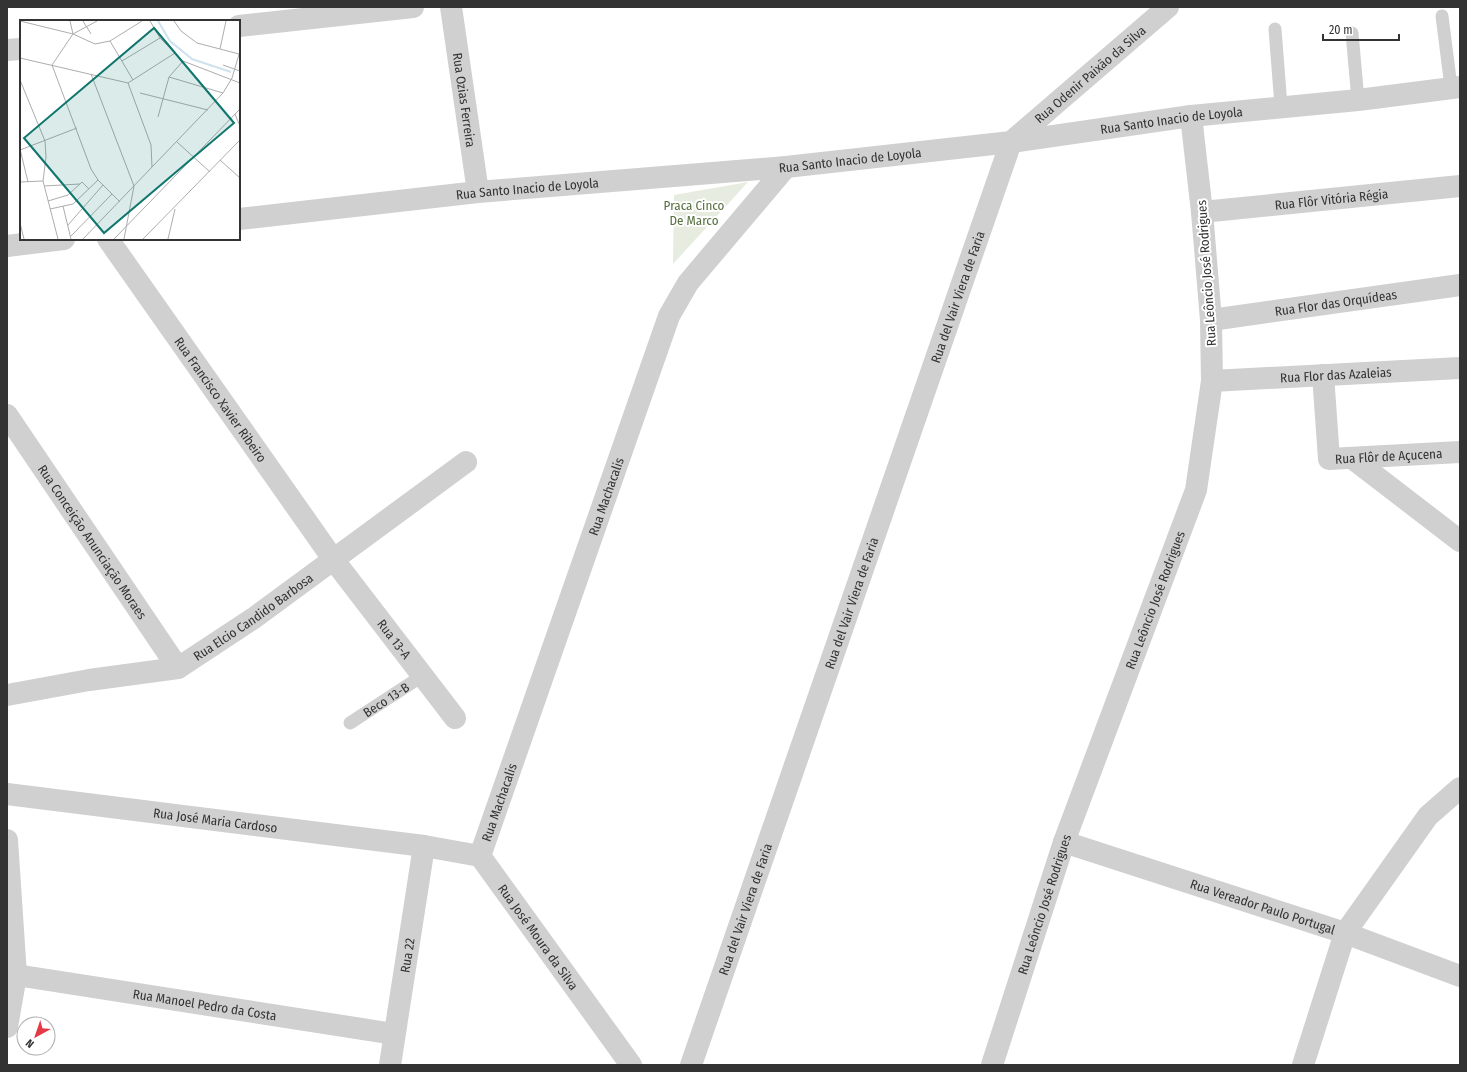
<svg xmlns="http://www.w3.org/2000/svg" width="1467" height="1072" font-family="'Fira Sans Condensed',sans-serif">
  <rect width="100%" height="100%" fill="#fff"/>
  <path fill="#e6ecdf" d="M748 182 673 264 674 195Z"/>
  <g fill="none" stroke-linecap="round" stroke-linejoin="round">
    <g stroke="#d0d0d0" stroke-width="13">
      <path d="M1442 16 1451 87"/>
      <path d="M1275 29 1281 106"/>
      <path d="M1352 33 1358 100"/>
      <path id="s1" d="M350 723 422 676"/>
    </g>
    <g stroke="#d0d0d0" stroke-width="22">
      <path id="s2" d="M451 7 478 192"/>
      <path d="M239 26 413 7"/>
      <path d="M7 50 21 49"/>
      <path id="s3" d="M1202 212 1460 186"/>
      <path id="s4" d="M239 219 478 192 786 167 1011 142 1191 116 1358 100 1460 87"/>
      <path id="s5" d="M108 239 333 559 455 718"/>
      <path d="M7 246 64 239"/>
      <path id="s6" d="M1211 320 1460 285"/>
      <path id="s7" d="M1323 375 1329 459 1460 452"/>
      <path id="s8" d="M1212 381 1460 368"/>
      <path id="s9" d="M7 415 178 668"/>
      <path d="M1352 458 1460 541"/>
      <path id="s10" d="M7 695 89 680 178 668 254 618 466 462"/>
      <path id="s11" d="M7 794 424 846 480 856 631 1065"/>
      <path d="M7 840 16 975 7 1027"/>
      <path id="s12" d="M1064 842 1345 933 1460 976"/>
      <path id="s13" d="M480 856 669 316 688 283 786 167"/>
      <path id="s14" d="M16 975 394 1034"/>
      <path id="s15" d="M390 1065 424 846"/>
      <path id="s16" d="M691 1065 1011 142 1168 7"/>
      <path id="s17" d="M992 1065 1064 842 1196 490 1212 381 1211 320 1202 212 1191 116"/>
      <path d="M1303 1065 1345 933 1428 816 1460 788"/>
    </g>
  </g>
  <g text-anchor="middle" stroke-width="4" stroke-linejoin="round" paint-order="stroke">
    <g font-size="13" fill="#333" stroke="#fff">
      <text dy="5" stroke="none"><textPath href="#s16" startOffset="1081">Rua Odenir Paixão da Silva</textPath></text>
      <text dy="5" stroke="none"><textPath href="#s2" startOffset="94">Rua Ozias Ferreira</textPath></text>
      <text dy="5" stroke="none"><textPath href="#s4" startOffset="938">Rua Santo Inacio de Loyola</textPath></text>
      <text dy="5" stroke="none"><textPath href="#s4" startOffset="614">Rua Santo Inacio de Loyola</textPath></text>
      <text dy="5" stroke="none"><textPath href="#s4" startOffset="290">Rua Santo Inacio de Loyola</textPath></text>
      <text dy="5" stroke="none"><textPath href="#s3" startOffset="130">Rua Flôr Vitória Régia</textPath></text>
      <text transform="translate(1206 273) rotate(-94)" y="5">Rua Leôncio José Rodrigues</text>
      <text dy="5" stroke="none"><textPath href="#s16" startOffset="813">Rua del Vair Viera de Faria</textPath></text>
      <text dy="5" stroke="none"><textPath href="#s6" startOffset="126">Rua Flor das Orquídeas</textPath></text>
      <text dy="5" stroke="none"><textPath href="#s8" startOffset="124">Rua Flor das Azaleias</textPath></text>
      <text dy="5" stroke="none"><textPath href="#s5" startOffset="196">Rua Francisco Xavier Ribeiro</textPath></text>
      <text dy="5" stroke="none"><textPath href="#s7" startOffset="144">Rua Flôr de Açucena</textPath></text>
      <text dy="5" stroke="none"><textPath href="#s13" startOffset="381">Rua Machacalis</textPath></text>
      <text dy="5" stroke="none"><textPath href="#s9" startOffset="153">Rua Conceição Anunciação Moraes</textPath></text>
      <text dy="5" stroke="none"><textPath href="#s17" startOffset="493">Rua Leôncio José Rodrigues</textPath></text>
      <text dy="5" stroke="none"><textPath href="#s16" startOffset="489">Rua del Vair Viera de Faria</textPath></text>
      <text dy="5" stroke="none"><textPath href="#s10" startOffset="264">Rua Elcio Candido Barbosa</textPath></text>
      <text dy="5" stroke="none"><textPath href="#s5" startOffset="492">Rua 13-A</textPath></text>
      <text dy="5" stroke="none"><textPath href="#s1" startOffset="43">Beco 13-B</textPath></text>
      <text dy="5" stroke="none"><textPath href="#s13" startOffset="57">Rua Machacalis</textPath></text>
      <text dy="5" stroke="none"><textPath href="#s11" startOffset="210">Rua José Maria Cardoso</textPath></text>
      <text dy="5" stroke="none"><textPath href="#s17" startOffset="169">Rua Leôncio José Rodrigues</textPath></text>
      <text dy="5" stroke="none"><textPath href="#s12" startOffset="209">Rua Vereador Paulo Portugal</textPath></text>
      <text dy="5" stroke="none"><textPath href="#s16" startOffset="165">Rua del Vair Viera de Faria</textPath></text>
      <text dy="5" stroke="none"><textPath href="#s11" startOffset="577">Rua José Moura da Silva</textPath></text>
      <text dy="5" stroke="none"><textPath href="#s15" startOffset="111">Rua 22</textPath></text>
      <text dy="5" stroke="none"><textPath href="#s14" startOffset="191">Rua Manoel Pedro da Costa</textPath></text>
    </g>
    <g font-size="13" fill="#56703f" stroke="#fff">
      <text x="694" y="210">Praca Cinco<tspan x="694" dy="15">De Marco</tspan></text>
    </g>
  </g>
  <g transform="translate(20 20)">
    <rect width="220" height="220" fill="#fff"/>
    <path fill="none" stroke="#cfe2ee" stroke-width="2" d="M138 1 150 21 172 39 211 52"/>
    <path fill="none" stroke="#adadad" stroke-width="1" d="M0 1 53 14 75 24 90 21 122 1M50 1 53 14M63 1 71 14M77 1 53 14 32 45 71 149 78 160 100 182M130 1 140 18 163 41 220 63M154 1 161 11 177 23 219 34M90 21 113 60M200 29 206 1M0 38 108 63 155 33M102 41 140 18M203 45 220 51M71 54 114 166 104 219M149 57 203 73M0 60 25 121 26 137 23 161 38 219M108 63 131 125 132 147M120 73 188 90M215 94 220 106M138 97 149 57 163 41M157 122 190 152M0 129 8 162M0 130 57 108M200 140 220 158M0 162 23 161M24 166 60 164M28 181 48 175 62 162 69 169M43 186 51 219M30 189 53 184 78 160M0 203 4 219M48 205 83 165M51 216 92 174M63 219 203 73 212 58 220 31M94 219 220 89M123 219 220 120M148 219 155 189"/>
    <path fill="#0f766e" fill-opacity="0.15" stroke="#0f766e" stroke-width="2" d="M134 8 214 103 84 213 4 118Z"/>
    <rect width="220" height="220" fill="none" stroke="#333" stroke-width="2"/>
  </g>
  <rect width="1467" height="1072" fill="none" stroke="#333333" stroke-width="16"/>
  <g transform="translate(36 1036) rotate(220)"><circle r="19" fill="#ffffff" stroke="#adadad"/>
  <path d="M0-3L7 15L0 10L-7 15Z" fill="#e63946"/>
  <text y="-6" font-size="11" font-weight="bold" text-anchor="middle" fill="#333333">N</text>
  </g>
  <path d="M1323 34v6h76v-6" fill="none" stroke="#333333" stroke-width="2"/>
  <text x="1329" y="34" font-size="12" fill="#333333" stroke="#ffffff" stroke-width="3" paint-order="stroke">20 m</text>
</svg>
